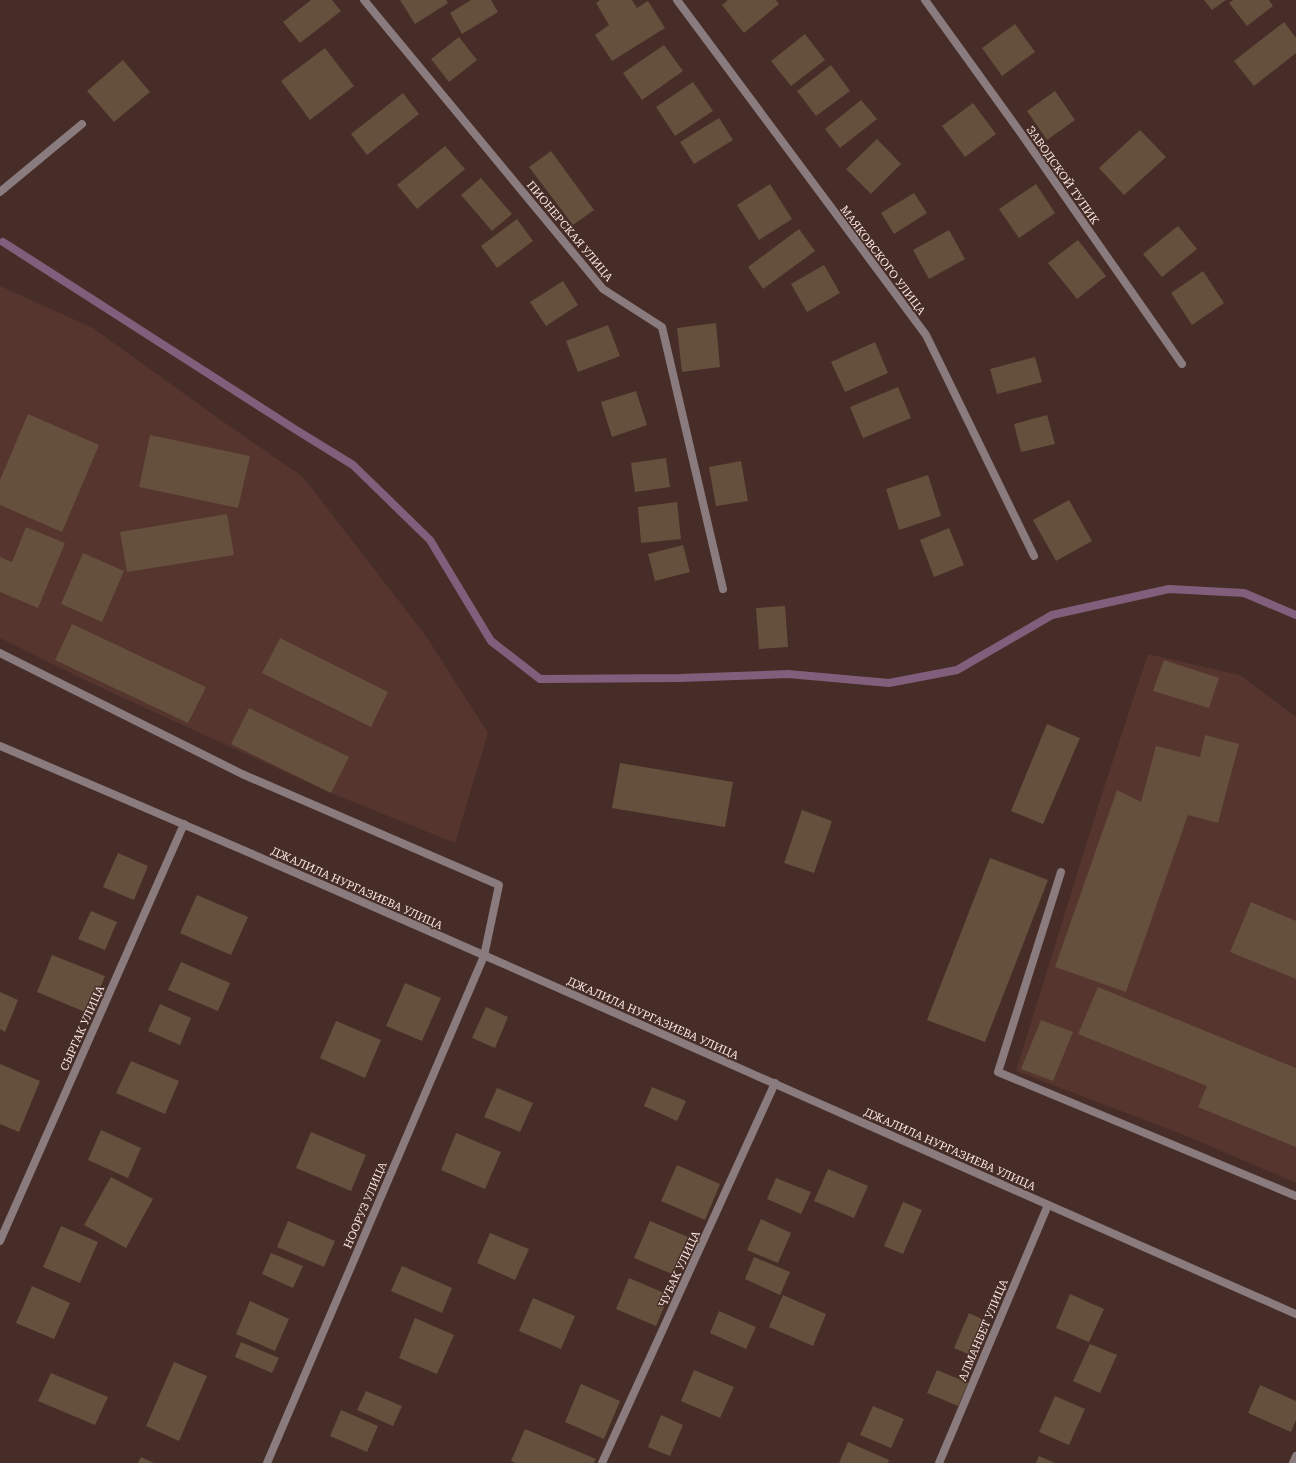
<svg xmlns="http://www.w3.org/2000/svg" width="1296" height="1463" font-family="'Roboto Serif',serif">
  <rect width="100%" height="100%" fill="#472d27"/>
  <path fill="#55352d" d="M0 286 93 328 225 423 303 477 426 636 488 733 455 843 331 793 91 683 0 638Z
    M1148 654 1240 675 1296 717V1183L1184 1135 1016 1071 1099 803Z"/>
  <g fill="none" stroke-linecap="round" stroke-linejoin="round">
    <path stroke="#825e7d" stroke-width="8" d="M3 242 293 428 353 465 430 540 491 641 540 679 680 678 788 674 889 683 957 670 1052 615 1169 589 1244 593 1296 615"/>
  </g>
  <path fill="#64503d" d="M311 0H332L341 11 300 43 283 22Z
    M400 0H446L448 3 415 24Z
    M471 0H491L498 12 462 34 450 13Z
    M600 0H632L637 8 648 1 665 28 612 61 595 35 609 25 596 3Z
    M728 0H776L779 4 744 33 722 5Z
    M1204 0H1226L1212 10Z
    M1233 0H1269L1273 6 1247 26 1229 3Z
    M1284 22 1296 38V53L1254 86 1234 61Z
    M1015 24 1035 52 1002 76 982 48Z
    M805 34 825 60 791 86 771 61Z
    M459 37 477 60 449 82 431 59Z
    M664 45 683 71 642 100 623 73Z
    M325 48 354 86 310 120 281 81Z
    M123 60 150 92 114 122 87 91Z
    M831 65 850 91 816 116 797 91Z
    M693 82 713 111 675 136 656 107Z
    M1055 91 1075 120 1047 140 1027 111Z
    M403 93 419 114 367 155 351 134Z
    M861 100 877 119 840 148 825 129Z
    M973 103 996 134 965 157 942 126Z
    M719 118 733 140 694 164 680 142Z
    M1140 130 1166 157 1124 195 1099 168Z
    M877 139 901 164 871 194 846 169Z
    M445 146 465 169 417 209 397 185Z
    M551 151 594 210 573 225 529 167Z
    M481 178 512 214 492 231 461 195Z
    M770 184 792 219 759 240 737 205Z
    M1036 184 1055 213 1019 238 999 209Z
    M914 193 927 213 894 234 881 213Z
    M517 219 533 241 497 268 481 246Z
    M1178 226 1197 249 1162 277 1143 254Z
    M799 229 815 251 763 289 748 267Z
    M949 230 965 259 929 279 913 250Z
    M1078 240 1106 276 1077 299 1048 263Z
    M824 265 840 293 807 312 791 284Z
    M1203 271 1224 303 1192 325 1171 293Z
    M563 281 578 305 546 326 530 302Z
    M716 323 720 367 682 372 677 328Z
    M608 325 620 356 578 372 566 341Z
    M875 342 888 373 845 392 831 362Z
    M1035 357 1042 382 997 394 990 369Z
    M898 387 911 418 863 438 850 407Z
    M636 391 647 425 612 437 601 402Z
    M28 414 99 445 62 532 0 505V480Z
    M1047 415 1055 444 1021 452 1014 424Z
    M150 435 250 456 238 508 139 487Z
    M666 458 670 487 635 492 631 463Z
    M741 461 748 501 716 506 709 467Z
    M928 475 941 516 899 530 886 489Z
    M1069 500 1092 541 1056 561 1033 520Z
    M677 502 681 539 641 543 638 507Z
    M227 514 234 555 127 572 120 532Z
    M26 527 65 543 38 608 0 592V557L12 562Z
    M949 528 964 565 934 577 920 540Z
    M683 545 690 572 655 581 648 554Z
    M83 553 124 571 102 622 61 604Z
    M785 606 788 647 759 649 756 608Z
    M72 624 206 687 188 723 55 660Z
    M280 638 388 692 371 727 262 673Z
    M1164 660 1219 678 1209 708 1153 691Z
    M249 708 349 757 331 793 231 744Z
    M1047 724 1080 738 1043 824 1011 811Z
    M1205 735 1239 744 1218 823 1188 815 1126 992 1055 967 1117 790 1141 802 1156 746 1200 757Z
    M620 763 733 782 725 827 612 808Z
    M802 810 832 821 814 873 784 863Z
    M118 853 148 866 134 900 103 887Z
    M990 858 1048 880 985 1042 927 1020Z
    M197 895 248 917 231 955 180 933Z
    M1251 902 1296 921V979L1230 952Z
    M91 911 117 922 105 950 78 939Z
    M52 955 105 976 90 1014 37 992Z
    M181 962 230 983 218 1011 168 990Z
    M405 983 441 998 422 1041 386 1026Z
    M1098 987 1296 1068V1147L1198 1107 1207 1086 1078 1034Z
    M0 992 18 1000 5 1032 0 1029Z
    M160 1004 191 1018 180 1045 148 1031Z
    M486 1007 508 1017 495 1048 472 1038Z
    M1041 1020 1073 1032 1053 1081 1021 1069Z
    M336 1021 381 1040 365 1078 320 1058Z
    M131 1061 179 1081 165 1114 116 1093Z
    M0 1064 40 1081 19 1132 0 1124Z
    M652 1087 686 1101 677 1121 644 1106Z
    M497 1088 533 1103 520 1132 484 1117Z
    M101 1130 141 1148 128 1178 88 1160Z
    M311 1132 366 1155 351 1191 296 1168Z
    M456 1133 501 1152 485 1189 441 1170Z
    M677 1165 720 1184 705 1220 661 1201Z
    M828 1169 868 1186 854 1218 814 1201Z
    M111 1177 153 1199 126 1248 84 1225Z
    M776 1178 811 1192 801 1214 767 1199Z
    M903 1202 922 1210 903 1254 884 1246Z
    M761 1219 791 1233 778 1263 747 1250Z
    M288 1221 335 1241 324 1267 277 1247Z
    M650 1221 688 1237 672 1274 634 1258Z
    M61 1226 98 1242 80 1283 43 1267Z
    M490 1233 529 1249 515 1280 477 1263Z
    M271 1253 303 1266 293 1288 262 1274Z
    M754 1257 790 1272 780 1295 745 1279Z
    M402 1266 452 1288 442 1313 391 1291Z
    M629 1278 669 1295 656 1326 616 1309Z
    M32 1286 70 1303 54 1339 16 1323Z
    M1070 1294 1104 1309 1089 1342 1056 1328Z
    M783 1295 826 1314 813 1346 769 1327Z
    M533 1298 575 1316 561 1349 519 1331Z
    M250 1301 289 1319 275 1351 236 1334Z
    M719 1311 756 1327 746 1349 710 1333Z
    M969 1313 990 1323 975 1357 954 1348Z
    M415 1318 454 1335 437 1374 399 1358Z
    M241 1342 279 1358 272 1373 235 1357Z
    M1090 1344 1117 1355 1100 1393 1073 1381Z
    M174 1362 207 1376 179 1441 146 1426Z
    M694 1370 734 1387 720 1418 681 1401Z
    M937 1370 968 1383 958 1406 927 1393Z
    M51 1373 108 1397 95 1425 38 1401Z
    M581 1384 620 1401 604 1439 565 1422Z
    M1260 1385 1296 1401V1420L1291 1432 1248 1413Z
    M366 1391 402 1406 393 1426 357 1410Z
    M1055 1396 1085 1409 1069 1445 1039 1432Z
    M873 1406 904 1419 891 1448 860 1435Z
    M341 1410 378 1426 367 1452 330 1436Z
    M661 1415 683 1425 670 1456 648 1447Z
    M525 1429 596 1459 594 1463H515L511 1461Z
    M848 1442 889 1460 888 1463H839Z
    M1039 1456 1055 1463H1036Z
    M141 1457 154 1463H138Z"/>
  <g fill="none" stroke-linecap="round" stroke-linejoin="round">
    <path stroke="#897b7e" stroke-width="8" d="M0 192 82 124
      M0 653 242 774 499 885 484 956
      M1061 872 998 1072 1296 1196"/>
    <path stroke="#897b7e" stroke-width="8" d="M364 0 603 289 662 327 723 589
      M677 0 926 335 1034 556
      M925 0 1020 132 1182 364
      M0 1241 184 824
      M267 1463 484 956
      M602 1463 775 1083
      M939 1463 1048 1205
      M1293 1463 1296 1456"/>
    <path stroke="#897b7e" stroke-width="8" d="M0 746C435 930 864 1125 1296 1314"/>
  </g>
  <g text-anchor="middle" stroke-width="3" stroke-linejoin="round" paint-order="stroke">
    <g font-size="11" fill="#fcebe6" stroke="#472d27">
      <text transform="translate(1063 175) rotate(55)" y="4">ЗАВОДСКОЙ ТУПИК</text>
      <text transform="translate(570 231) rotate(50)" y="4">ПИОНЕРСКАЯ УЛИЦА</text>
      <text transform="translate(883 260) rotate(53)" y="4">МАЯКОВСКОГО УЛИЦА</text>
      <text transform="translate(357 888) rotate(24)" y="4">ДЖАЛИЛА НУРГАЗИЕВА УЛИЦА</text>
      <text transform="translate(653 1018) rotate(24)" y="4">ДЖАЛИЛА НУРГАЗИЕВА УЛИЦА</text>
      <text transform="translate(82 1028) rotate(-66)" y="4">СЫРГАК УЛИЦА</text>
      <text transform="translate(950 1149) rotate(24)" y="4">ДЖАЛИЛА НУРГАЗИЕВА УЛИЦА</text>
      <text transform="translate(365 1205) rotate(-67)" y="4">НООРУЗ УЛИЦА</text>
      <text transform="translate(679 1269) rotate(-65)" y="4">ЧУБАК УЛИЦА</text>
      <text transform="translate(983 1330) rotate(-67)" y="4">АЛМАНБЕТ УЛИЦА</text>
    </g>
  </g>
</svg>
